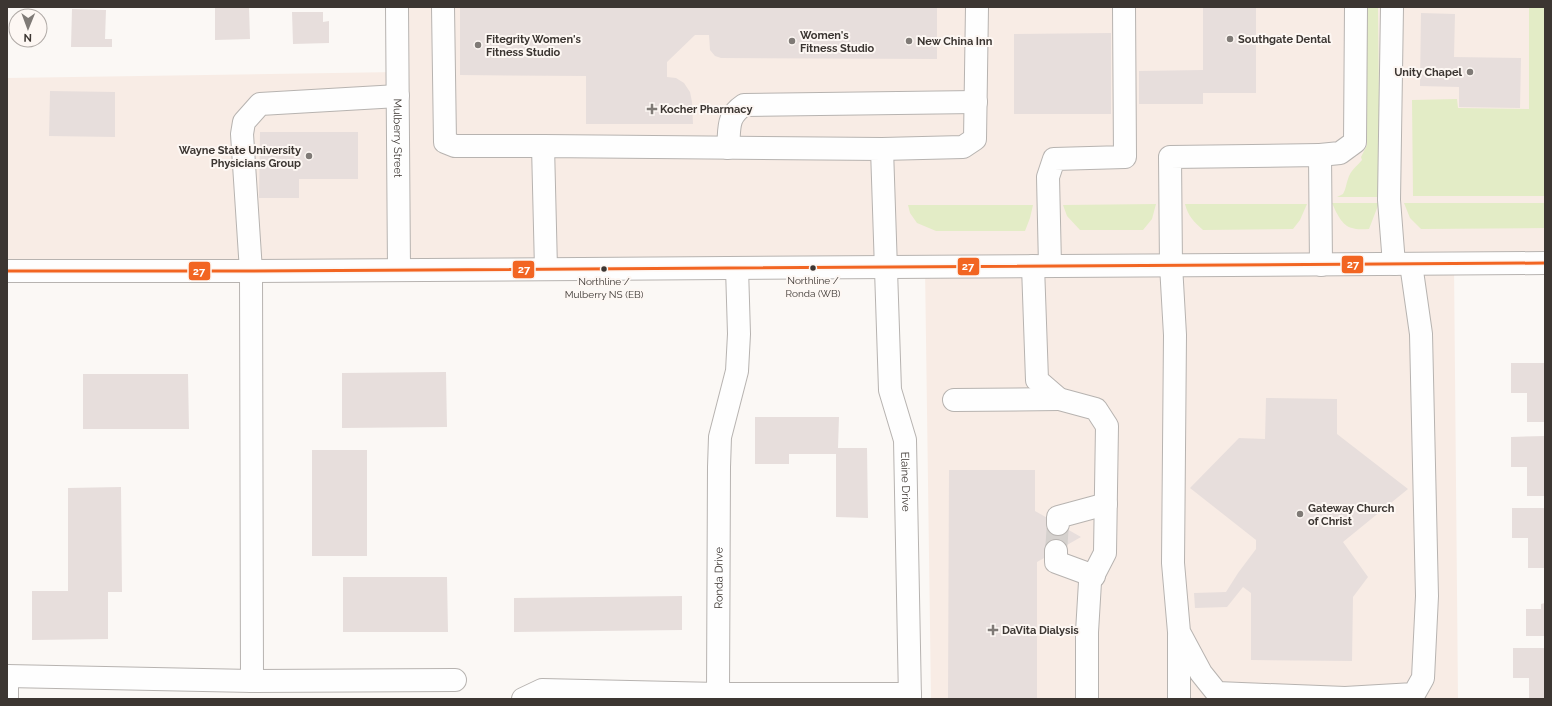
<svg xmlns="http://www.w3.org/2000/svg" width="1552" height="706" font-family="Raleway,sans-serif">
  <rect width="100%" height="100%" fill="#fbf8f5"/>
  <path fill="#f8ece5" d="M397 7H1545V263L1454 264 1458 699H931L925 267 7 271V78L397 72Z"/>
  <path fill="#e3ecc6" d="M1366 7H1378L1380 197H1337L1343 194C1346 189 1346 184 1348 179 1350 171 1357 166 1362 160L1361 157 1367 145Z
    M1529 7H1545V196H1413L1412 100 1457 99 1458 108 1529 109Z
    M1332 203H1379L1369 229C1364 229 1357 230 1352 228 1342 226 1336 212 1332 203Z
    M1404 203H1545V228L1421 229 1410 218Z
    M1156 204 1152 219 1143 230H1080L1067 216 1063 205Z
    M1185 204H1307L1300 220 1293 229 1203 230C1194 222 1188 216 1185 204Z
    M908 205H1033L1030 218 1025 231H936L917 223 910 213Z"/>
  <path fill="#e7dedc" d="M215 7H249L250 39 215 40Z
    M460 7H937V59L721 58 715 56 710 50 709 35H695L667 62V77L676 78 684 83 690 92 692 102 693 124H586V76L460 75Z
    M1203 7H1256V93H1203V104H1139V71L1203 70Z
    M72 9 106 10 105 39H112V47H71Z
    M292 12H323V22L329 21V43L293 44Z
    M1421 13 1455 14 1454 57 1521 58 1520 108 1459 107V87L1420 86Z
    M1111 33V114H1014V34Z
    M50 91 115 92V137L49 136Z
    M260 132H358V179H299V198H259Z
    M1511 363H1545V422H1527V393H1511Z
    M446 372 447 427 342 428V373Z
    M83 374H188L189 429H83Z
    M1266 398 1337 399V434L1408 489 1343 542 1368 577 1353 597 1352 661 1251 660V593L1243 587 1227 607 1195 608 1194 593 1226 592 1238 573 1256 549V540L1190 488 1239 438 1265 439Z
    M755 417H839L838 448H867L868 518 836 517V454H789V464H755Z
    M1545 436V496H1527V467H1511V437Z
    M312 450H367V556H312Z
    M949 470H1035V511L1081 537 1037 562V699H948Z
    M121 487 122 592H108V639L32 640V591H68V488Z
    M1512 508H1545V568H1528V538H1512Z
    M343 577H447L448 632H343Z
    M682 596V630L514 632V598Z
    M1545 603V636H1526V609H1541V604Z
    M1513 648H1545V699H1529V678H1513Z"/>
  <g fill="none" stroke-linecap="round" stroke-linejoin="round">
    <path stroke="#d5d1ce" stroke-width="22" stroke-dasharray="22 11" stroke-linecap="butt" d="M1056 551 1058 524"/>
    <g stroke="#b7b3b0" stroke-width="24">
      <g id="minor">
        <path id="s1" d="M397 7 399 269"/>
        <path d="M443 7 445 142 455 146H543"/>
        <path d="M1392 7 1389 200 1394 264"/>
        <path d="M728 148C730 129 726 117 744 105L976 102"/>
        <path d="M882 149 963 147 975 139 977 7"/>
        <path d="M1320 155 1340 153 1355 142 1356 7"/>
        <path d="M1321 265 1320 155 1170 157 1171 265 1175 335 1173 563 1179 632 1201 673 1217 693 1345 698 1414 694 1423 678 1427 596 1421 334 1411 264"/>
        <path d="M1033 266 1037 380 1059 399 1096 409 1107 426 1105 553 1090 582 1087 632V699"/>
        <path d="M1050 266 1048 177 1054 159 1125 157 1124 7"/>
        <path id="s2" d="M546 269 543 146 882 149 890 390 905 440 910 699"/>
        <path d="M954 400 1059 399"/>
        <path d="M1058 524V517L1106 504"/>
        <path d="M1056 551V562L1094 576"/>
        <path d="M1179 636V699"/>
        <path d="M7 676 252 681 455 680"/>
        <path d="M7 676V699"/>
        <path d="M252 681 251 271 242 134 244 122 260 104 398 96"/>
        <path id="s3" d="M718 694 719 467 720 437 737 371 739 334 737 268"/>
        <path d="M523 699 542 690 718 694H910"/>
      </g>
    </g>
    <g stroke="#b7b3b0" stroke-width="24">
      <path id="major" d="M7 271H251L1545 263"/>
    </g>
    <use href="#minor" stroke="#fefefe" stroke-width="22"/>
    <use href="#major" stroke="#fefefe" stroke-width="22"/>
    <g stroke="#fdf7f3" stroke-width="6">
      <path id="bus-1" d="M7 271H251L1545 263"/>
    </g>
    <use href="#bus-1" stroke="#f26522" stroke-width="3"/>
  </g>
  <g fill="#7f7a76" stroke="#fdf7f3" stroke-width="1.5">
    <circle cx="1230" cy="39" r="4"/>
    <circle cx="792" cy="41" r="4"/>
    <circle cx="909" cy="41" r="4"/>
    <circle cx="478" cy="45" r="4"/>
    <circle cx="1470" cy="72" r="4"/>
    <path d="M650 103h4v4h4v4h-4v4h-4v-4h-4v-4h4z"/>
    <circle cx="309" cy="156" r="4"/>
    <circle cx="1300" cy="514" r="4"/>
    <path d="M991 624h4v4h4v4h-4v4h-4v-4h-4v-4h4z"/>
  </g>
  <g fill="#3c3632" stroke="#fdf7f3" stroke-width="1.5">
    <circle cx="813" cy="268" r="3.5"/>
    <circle cx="604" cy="269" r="3.5"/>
  </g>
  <g text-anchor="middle" stroke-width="4" stroke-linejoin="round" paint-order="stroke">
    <g font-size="10" fill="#3c3632" stroke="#fdf7f3">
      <text x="813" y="284">Northline /<tspan x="813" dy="13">Ronda (WB)</tspan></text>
      <text x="604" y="285">Northline /<tspan x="604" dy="13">Mulberry NS (EB)</tspan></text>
    </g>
    <g font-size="11" font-weight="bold" fill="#3c3632" stroke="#fdf7f3" text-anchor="start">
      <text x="800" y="39">Women's<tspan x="800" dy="13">Fitness Studio</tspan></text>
      <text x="486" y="43">Fitegrity Women's<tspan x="486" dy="13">Fitness Studio</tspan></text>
      <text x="1238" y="43">Southgate Dental</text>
      <text x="917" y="45">New China Inn</text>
      <text x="1462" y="76" text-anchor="end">Unity Chapel</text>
      <text x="660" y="113">Kocher Pharmacy</text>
      <text x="301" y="154" text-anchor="end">Wayne State University<tspan x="301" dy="13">Physicians Group</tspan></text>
      <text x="1308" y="512">Gateway Church<tspan x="1308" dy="13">of Christ</tspan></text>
      <text x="1002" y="634">DaVita Dialysis</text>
    </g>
    <g font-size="11" fill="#3c3632" stroke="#fdf7f3">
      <text dy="4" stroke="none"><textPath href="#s1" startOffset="131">Mulberry Street</textPath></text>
      <text dy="4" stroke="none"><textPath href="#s2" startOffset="797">Elaine Drive</textPath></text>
      <text dy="4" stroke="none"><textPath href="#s3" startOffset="116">Ronda Drive</textPath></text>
    </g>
  </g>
  <g stroke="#fdf7f3" stroke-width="1.5">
    <rect x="1341" y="255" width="23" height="19" rx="4" fill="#f26522"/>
    <rect x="957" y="257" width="23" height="19" rx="4" fill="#f26522"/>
    <rect x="512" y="260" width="23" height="19" rx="4" fill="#f26522"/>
    <rect x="188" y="261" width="23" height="20" rx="4" fill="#f26522"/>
  </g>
  <g font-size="11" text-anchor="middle" font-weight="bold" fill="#fff">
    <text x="1353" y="268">27</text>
    <text x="968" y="270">27</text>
    <text x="524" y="273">27</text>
    <text x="199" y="275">27</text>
  </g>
  <rect width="1552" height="706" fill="none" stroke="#3c3632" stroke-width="16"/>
  <g transform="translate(28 28) rotate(181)"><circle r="19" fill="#fdf7f3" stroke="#b0aaa6"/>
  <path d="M0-3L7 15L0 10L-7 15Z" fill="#7f7a76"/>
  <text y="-6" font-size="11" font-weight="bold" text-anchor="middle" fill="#3c3632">N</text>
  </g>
</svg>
